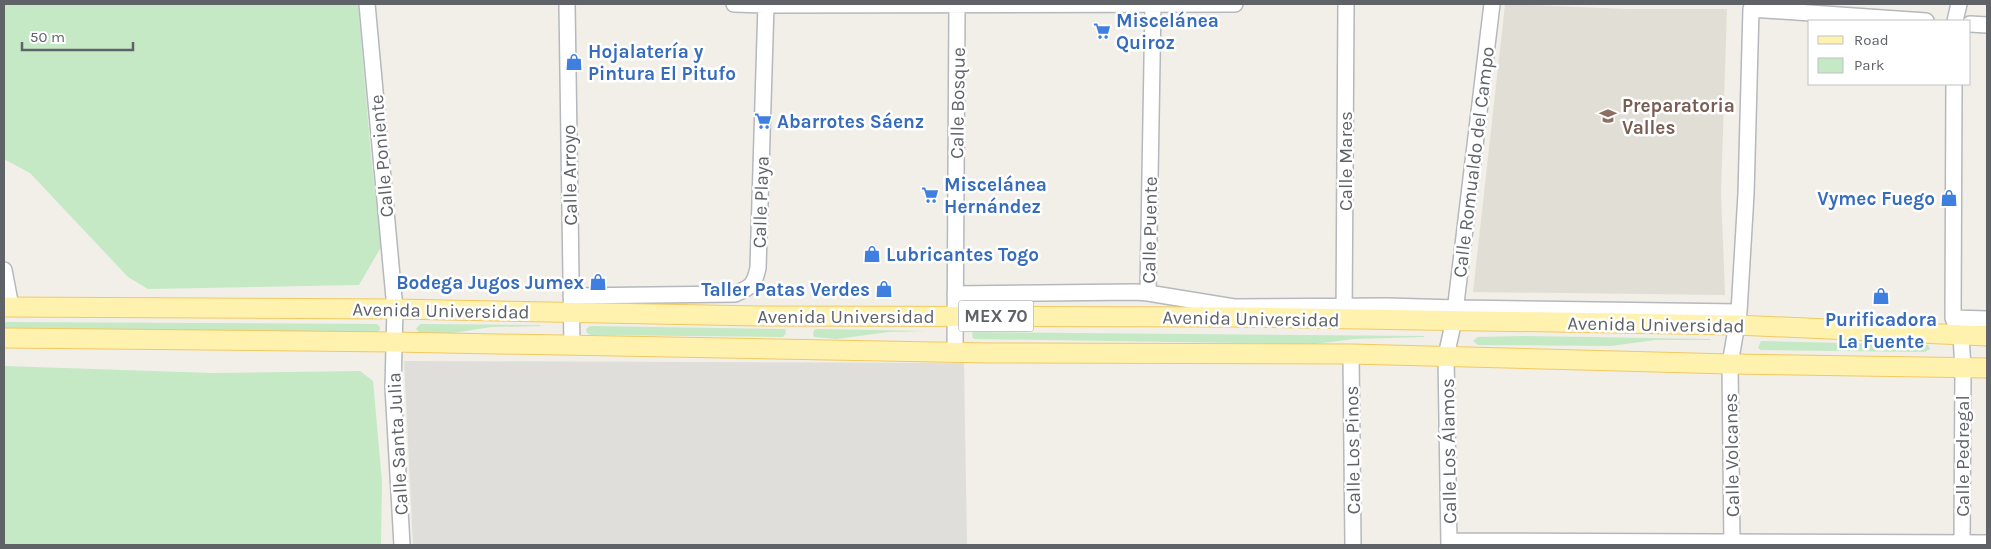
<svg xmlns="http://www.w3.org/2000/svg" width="1991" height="549" font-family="Karla,sans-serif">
  <rect width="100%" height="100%" fill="#f1efe8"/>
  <path fill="#e0deda" d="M404 361 964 363 967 545H413Z"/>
  <path fill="#e1ded6" d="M1505 4 1627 9H1727L1721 193 1725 295 1473 292Z"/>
  <path fill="#c5e8c5" d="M4 4H358L371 156 381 247 359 285 148 289 128 277 30 173 4 159Z
    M4 322 377 324 380 327V330L376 332 4 328Z
    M420 324 540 325V326L491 327 453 333H420L416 329Z
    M590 326 785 329 786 333 783 337 591 335 587 333 586 329Z
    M817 329 928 331 889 332 836 339 814 337 813 334 814 330Z
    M973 332 1424 336V337L1354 339 1314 344 975 339 973 338 972 334Z
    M1523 336 1710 339 1711 340H1655L1611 346 1478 345 1473 341 1478 337Z
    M1761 341 1928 345 1930 349 1925 352 1761 350 1758 348Z
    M4 366 212 373 360 371 373 381 382 482 381 545H4Z"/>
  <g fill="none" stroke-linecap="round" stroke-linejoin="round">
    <g stroke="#b5b8bc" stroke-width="18">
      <path id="minor" d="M367 4 395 309 393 387 402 545
        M567 4 572 346
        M734 4 766 5 1235 4
        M1751 9 1926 21
        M1955 21 1959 4
        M1970 24 1987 25
        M1954 84 1953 318 1961 336 1963 368 1962 545
        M4 270 11 307
        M1148 293 1234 307 1387 306 1455 308 1739 312
        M955 294 1136 292 1148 293 1153 4
        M571 296 735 294C751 287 754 286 758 268L766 4
        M1344 317 1346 4
        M1953 318 1987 319
        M955 352 957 4
        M1351 354 1353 545
        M1449 541 1987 543
        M1449 545 1446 356 1454 320 1492 4
        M1732 545 1730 364 1739 312 1746 194 1751 9 1753 4"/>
    </g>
    <g stroke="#f2c960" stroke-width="21">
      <path id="major" d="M4 307 395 309 760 316 1235 317 1736 325 1987 336
        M4 338 393 342 989 353 1351 354 1730 364 1987 368"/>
    </g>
    <use href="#minor" stroke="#fff" stroke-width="15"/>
    <use href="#major" stroke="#fff2af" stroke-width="19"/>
  </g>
  <defs>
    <g id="supermarket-bare" transform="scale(1.35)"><path d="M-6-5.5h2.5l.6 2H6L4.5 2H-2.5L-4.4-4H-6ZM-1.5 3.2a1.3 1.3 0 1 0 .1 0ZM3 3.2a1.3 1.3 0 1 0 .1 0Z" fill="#3f7fe0" stroke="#fff" stroke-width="2.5" paint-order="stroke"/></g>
    <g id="shop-bare" transform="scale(1.35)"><path d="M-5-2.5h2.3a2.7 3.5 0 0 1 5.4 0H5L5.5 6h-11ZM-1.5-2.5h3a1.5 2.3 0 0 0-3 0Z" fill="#3f7fe0" stroke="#fff" stroke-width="2.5" paint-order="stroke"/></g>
    <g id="school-bare" transform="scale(1.35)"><path d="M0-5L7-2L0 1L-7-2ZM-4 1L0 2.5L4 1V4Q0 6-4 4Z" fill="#8d6e63" stroke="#fff" stroke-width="2.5" paint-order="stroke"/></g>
  </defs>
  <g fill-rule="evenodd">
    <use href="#supermarket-bare" x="1102" y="31"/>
    <use href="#shop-bare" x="574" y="62"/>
    <use href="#school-bare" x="1608" y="116"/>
    <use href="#supermarket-bare" x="763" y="121"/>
    <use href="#supermarket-bare" x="930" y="195"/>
    <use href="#shop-bare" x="1949" y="198"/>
    <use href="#shop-bare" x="872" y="254"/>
    <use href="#shop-bare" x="598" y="282"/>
    <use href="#shop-bare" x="884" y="289"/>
    <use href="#shop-bare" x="1881" y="296"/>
  </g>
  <g text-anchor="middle" stroke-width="5" stroke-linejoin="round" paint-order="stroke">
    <rect fill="#fff" stroke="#8f9295" stroke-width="1" x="958.5" y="300.5" width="75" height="31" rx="4"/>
    <g font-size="18" font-weight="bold" fill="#5f6368">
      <text x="996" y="322">MEX 70</text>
    </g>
    <g font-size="19" font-weight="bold" fill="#366cbe" stroke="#fff" text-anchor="start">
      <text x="1116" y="27">Miscelánea<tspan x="1116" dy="22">Quiroz</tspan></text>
      <text x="588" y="58">Hojalatería y<tspan x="588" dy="22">Pintura El Pitufo</tspan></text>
      <text x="777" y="128">Abarrotes Sáenz</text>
      <text x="944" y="191">Miscelánea<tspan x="944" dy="22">Hernández</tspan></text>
      <text x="1935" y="205" text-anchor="end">Vymec Fuego</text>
      <text x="886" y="261">Lubricantes Togo</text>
      <text x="584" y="289" text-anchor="end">Bodega Jugos Jumex</text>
      <text x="870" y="296" text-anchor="end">Taller Patas Verdes</text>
      <text x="1881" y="326" text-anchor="middle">Purificadora<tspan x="1881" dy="22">La Fuente</tspan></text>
    </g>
    <g font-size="19" fill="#5f6368" stroke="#fff">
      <text transform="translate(957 103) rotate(-89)" y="7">Calle Bosque</text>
      <text transform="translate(381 156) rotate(-95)" y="7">Calle Poniente</text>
      <text transform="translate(1345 161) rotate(-90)" y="7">Calle Mares</text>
      <text transform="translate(1473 162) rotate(-83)" y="7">Calle Romualdo del Campo</text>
      <text transform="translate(569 175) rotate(-91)" y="7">Calle Arroyo</text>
      <text transform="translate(760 202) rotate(-88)" y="7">Calle Playa</text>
      <text transform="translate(1149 230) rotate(-89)" y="7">Calle Puente</text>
      <text transform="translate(441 310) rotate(1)" y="7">Avenida Universidad</text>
      <text x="846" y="323">Avenida Universidad</text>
      <text transform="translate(1251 318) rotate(1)" y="7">Avenida Universidad</text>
      <text transform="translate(1656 324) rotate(1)" y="7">Avenida Universidad</text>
      <text transform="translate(397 444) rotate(-93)" y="7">Calle Santa Julia</text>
      <text transform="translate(1352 450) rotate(-91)" y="7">Calle Los Pinos</text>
      <text transform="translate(1448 451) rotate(-91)" y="7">Calle Los Álamos</text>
      <text transform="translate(1731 455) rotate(-91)" y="7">Calle Volcanes</text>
      <text transform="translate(1962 456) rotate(-90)" y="7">Calle Pedregal</text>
    </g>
    <g font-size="19" font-weight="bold" fill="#785e54" stroke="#fff" text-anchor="start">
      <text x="1622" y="112">Preparatoria<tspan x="1622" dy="22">Valles</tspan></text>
    </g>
  </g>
  <rect width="1991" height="549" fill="none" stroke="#5f6368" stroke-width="10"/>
  <rect x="1808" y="20" width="162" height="65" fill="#ffffff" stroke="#bfc1c3"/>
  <rect x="1818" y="36" width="25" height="8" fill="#fff2af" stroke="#bfc1c3"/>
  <text x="1854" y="45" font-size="15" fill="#5f6368">Road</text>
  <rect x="1818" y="58" width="25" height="15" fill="#c5e8c5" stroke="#bfc1c3"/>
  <text x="1854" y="70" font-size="15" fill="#5f6368">Park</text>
  <path d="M22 42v8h111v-8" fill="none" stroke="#5f6368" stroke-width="2.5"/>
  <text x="30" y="42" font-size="15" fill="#5f6368" stroke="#ffffff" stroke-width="4" paint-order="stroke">50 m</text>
</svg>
